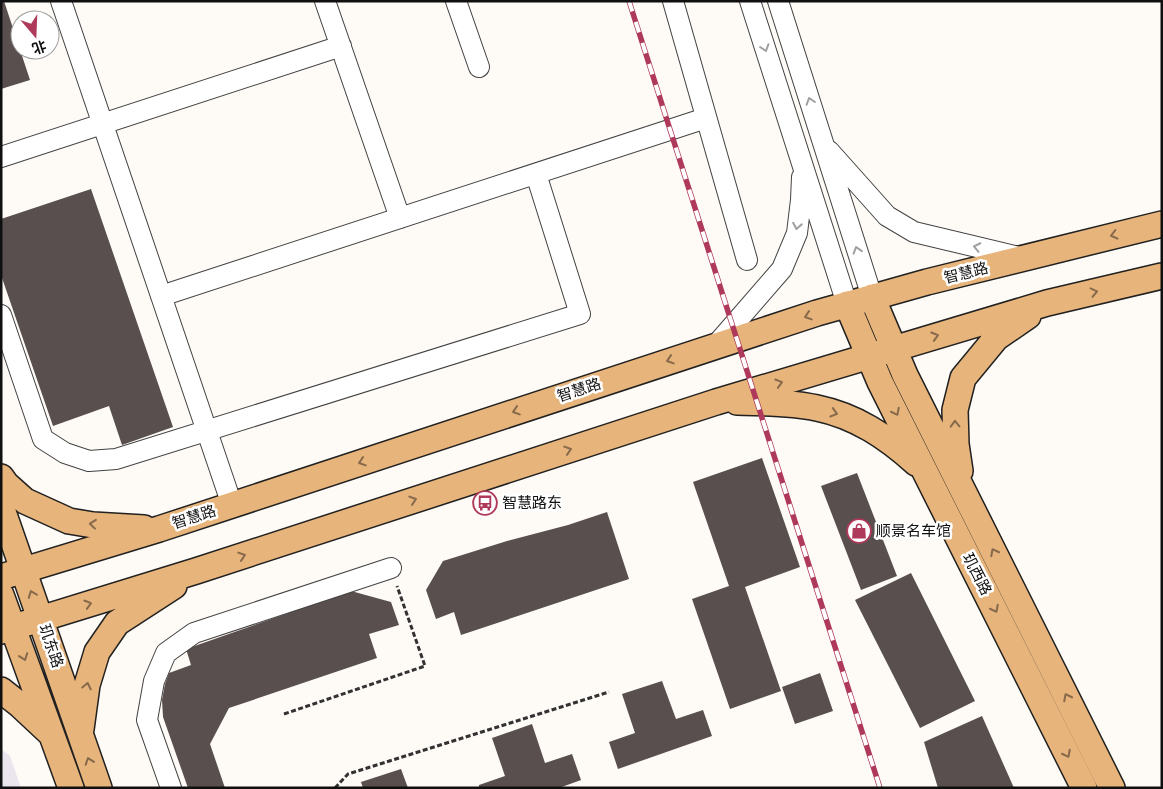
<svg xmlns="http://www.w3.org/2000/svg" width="1163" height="789" font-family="Literata,'Noto Sans SC',serif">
  <rect width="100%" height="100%" fill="#fefaf5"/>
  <path fill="#ebe6ed" d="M1 749 10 756 21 788H1Z"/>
  <path fill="#584f4e" d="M1 1H4L30 80 1 89Z
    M91 189 173 427 122 445 109 406 53 426 1 275V219Z
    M762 458 800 567 745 587 781 691 730 709 692 599 729 586 693 482Z
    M857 473 897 576 861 590 821 486Z
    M607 512 629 579 461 635 454 612 436 619 426 590 443 561 507 541 568 525Z
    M911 573 975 701 920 728 855 600Z
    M351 591 391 602 399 625 369 634 377 658 229 708 210 744 225 788H188L163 717 162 700 165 684 169 673 191 665 186 649Z
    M820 673 833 711 795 724 782 687Z
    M662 681 676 719 703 710 712 736 618 769 609 742 635 733 622 694Z
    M982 716 1014 788H938L924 742Z
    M532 724 545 763 572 754 581 780 559 788H479V785L505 776 492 738Z
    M401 769 408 788H363L361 782Z"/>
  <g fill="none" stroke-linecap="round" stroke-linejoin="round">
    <g stroke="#434343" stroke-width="22">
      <path id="minor" d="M61 1 232 505
        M325 1 400 218
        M456 1 479 67
        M673 1 747 260
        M750 1 847 304
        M778 1 872 297
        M829 151 887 216 914 232 1023 258
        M1 157 341 46
        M161 296 706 118
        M1 315 43 439 65 453 89 461 116 459 580 314 536 174
        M716 345 782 269 797 233 801 200 802 177
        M171 788 147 720 154 681 166 653 194 633 391 568"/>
    </g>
    <g stroke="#212121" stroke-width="28">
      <path id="major" d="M872 297 905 375 1112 788
        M847 304 880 382 1084 788
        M737 402C764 403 791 402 817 408 856 416 887 437 916 463
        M960 471 956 444 955 410 963 378 996 338 1028 316
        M1 477 6 484 25 501 69 521 93 525 144 528
        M1 506 99 788
        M1 577 159 529 817 313 927 282 1162 224
        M1 595 71 788
        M1 631 196 571 716 402 1047 303 1162 276
        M1 690 20 705 50 733
        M81 729 87 685 97 652 117 623 174 586"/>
    </g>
    <path stroke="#323232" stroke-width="3" stroke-dasharray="5 2.5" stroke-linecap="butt" d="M284 714 425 666 397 586
      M335 788 348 774 609 692"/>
    <use href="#minor" stroke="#fff" stroke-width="20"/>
    <use href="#major" stroke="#e7b47b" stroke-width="25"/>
    <g stroke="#af395a" stroke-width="5.5">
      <path id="rail" d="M629 1 880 788"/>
    </g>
    <use href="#rail" stroke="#fff" stroke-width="4" stroke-dasharray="11" stroke-linecap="butt"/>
  </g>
  <defs><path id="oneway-chevron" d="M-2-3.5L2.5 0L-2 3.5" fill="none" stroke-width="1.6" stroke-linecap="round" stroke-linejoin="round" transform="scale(1.25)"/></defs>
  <g stroke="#9f9f9f">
    <use href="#oneway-chevron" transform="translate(765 48) rotate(72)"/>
    <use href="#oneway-chevron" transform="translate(810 101) rotate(-108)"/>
    <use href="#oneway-chevron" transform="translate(797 226) rotate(100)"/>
    <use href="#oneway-chevron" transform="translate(977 247) rotate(-168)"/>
    <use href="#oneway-chevron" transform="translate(857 250) rotate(-107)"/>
  </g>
  <g stroke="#866a4b">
    <use href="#oneway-chevron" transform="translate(1114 235) rotate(166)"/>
    <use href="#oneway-chevron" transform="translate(1094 292) rotate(-13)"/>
    <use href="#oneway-chevron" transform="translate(808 316) rotate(162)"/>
    <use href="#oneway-chevron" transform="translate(935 336) rotate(-17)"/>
    <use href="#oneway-chevron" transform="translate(670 360) rotate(162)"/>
    <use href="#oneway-chevron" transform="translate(779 383) rotate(-17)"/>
    <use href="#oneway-chevron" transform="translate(516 411) rotate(162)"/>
    <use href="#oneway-chevron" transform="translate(896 412) rotate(63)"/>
    <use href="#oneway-chevron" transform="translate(834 413) rotate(17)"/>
    <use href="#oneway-chevron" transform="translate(955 424) rotate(-91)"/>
    <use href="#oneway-chevron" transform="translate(568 450) rotate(-18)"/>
    <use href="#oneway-chevron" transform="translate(362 462) rotate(162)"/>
    <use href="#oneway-chevron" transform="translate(413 500) rotate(-18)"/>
    <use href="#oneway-chevron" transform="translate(93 524) rotate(-174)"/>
    <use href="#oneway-chevron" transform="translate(994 552) rotate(-117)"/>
    <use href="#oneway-chevron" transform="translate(242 556) rotate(-18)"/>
    <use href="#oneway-chevron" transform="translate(32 594) rotate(-111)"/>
    <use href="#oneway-chevron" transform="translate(88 604) rotate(-17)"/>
    <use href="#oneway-chevron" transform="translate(995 609) rotate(63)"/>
    <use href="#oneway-chevron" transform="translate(24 657) rotate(70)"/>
    <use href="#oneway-chevron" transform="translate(87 686) rotate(-78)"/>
    <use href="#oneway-chevron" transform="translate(1067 697) rotate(-117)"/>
    <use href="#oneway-chevron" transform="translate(1067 754) rotate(63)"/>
    <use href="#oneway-chevron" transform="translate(89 761) rotate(-109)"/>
  </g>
  <defs>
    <g id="bus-ring" transform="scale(1.25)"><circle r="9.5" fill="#fff" stroke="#af395a" stroke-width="1.5"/><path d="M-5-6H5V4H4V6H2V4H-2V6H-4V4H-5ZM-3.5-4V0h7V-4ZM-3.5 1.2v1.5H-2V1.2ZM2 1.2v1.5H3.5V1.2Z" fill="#af395a"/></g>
    <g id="shop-ring" transform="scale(1.25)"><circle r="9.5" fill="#fff" stroke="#af395a" stroke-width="1.5"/><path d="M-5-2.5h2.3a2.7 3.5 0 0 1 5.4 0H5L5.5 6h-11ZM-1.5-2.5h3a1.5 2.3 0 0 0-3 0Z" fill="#af395a"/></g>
  </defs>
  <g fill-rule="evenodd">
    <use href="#bus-ring" x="485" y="503"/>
    <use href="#shop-ring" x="859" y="531"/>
  </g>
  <g text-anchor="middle" stroke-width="5" stroke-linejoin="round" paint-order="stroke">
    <g font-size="15" fill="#101010" stroke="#fff">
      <text transform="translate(966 273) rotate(-14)" y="5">智慧路</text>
      <text transform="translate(579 390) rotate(-18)" y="5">智慧路</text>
      <text transform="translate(194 517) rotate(-18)" y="5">智慧路</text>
      <text transform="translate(977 574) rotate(63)" y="5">玑西路</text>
      <text transform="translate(51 646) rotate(71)" y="5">玑东路</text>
    </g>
    <g font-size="15" fill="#101010" stroke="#fff" text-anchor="start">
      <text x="502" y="508">智慧路东</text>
      <text x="876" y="536">顺景名车馆</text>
    </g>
  </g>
  <rect width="1163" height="789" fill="none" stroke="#101010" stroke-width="5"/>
  <g transform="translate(35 35) rotate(161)"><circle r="24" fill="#ffffff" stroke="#9f9f9f"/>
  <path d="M0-4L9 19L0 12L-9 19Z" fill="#af395a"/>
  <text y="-8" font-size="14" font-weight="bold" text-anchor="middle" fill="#101010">北</text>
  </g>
</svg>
